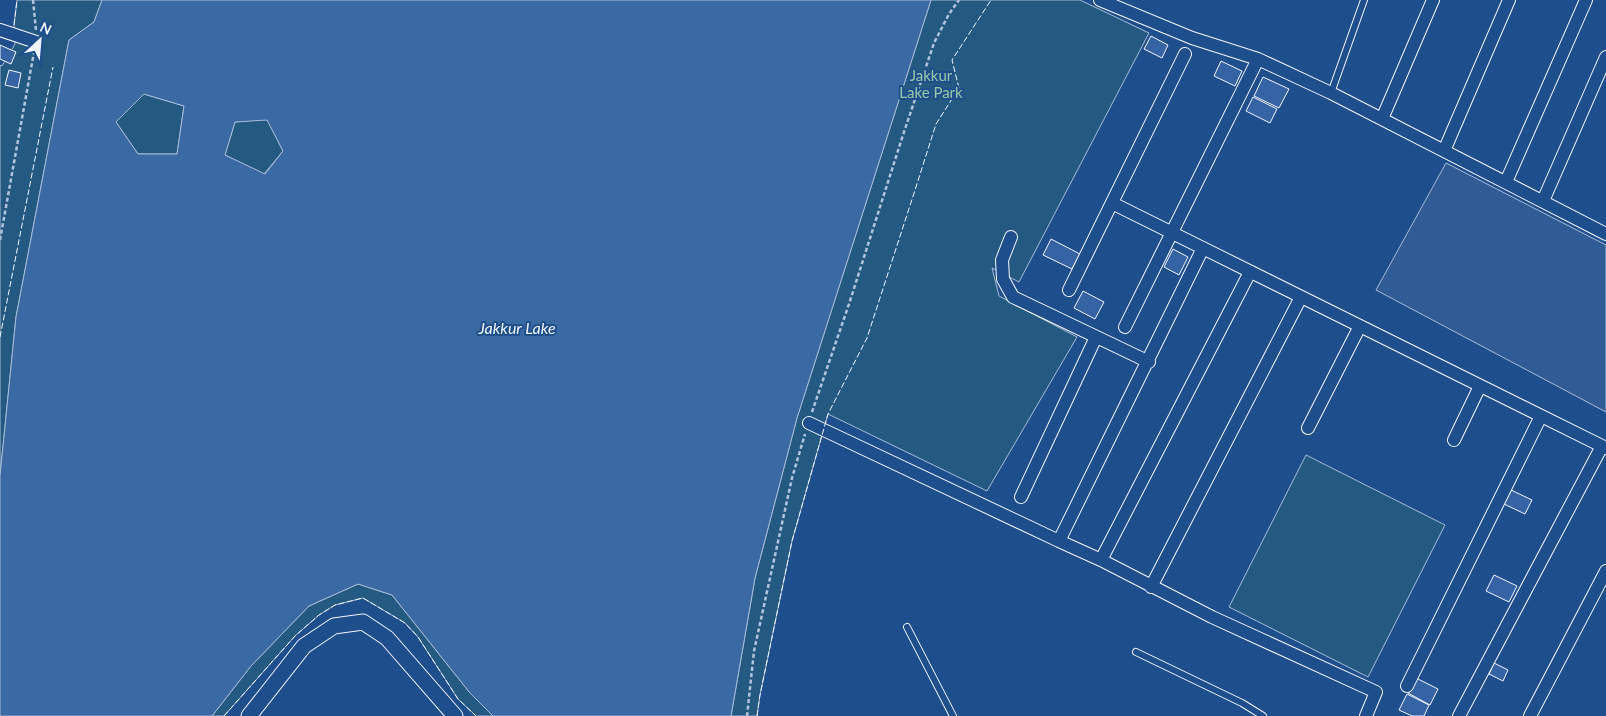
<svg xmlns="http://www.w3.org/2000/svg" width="1606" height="716" font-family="Lato,sans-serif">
  <rect width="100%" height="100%" fill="#1f4e8c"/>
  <path fill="#245a82" stroke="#a8bbd7" d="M17 0H102L94 22 69 40 16 317 0 476V65L2 66 15 44 14 25Z
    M931 0H1080L1149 33 1019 282 992 268 999 296 1077 337 987 491 828 414 792 541 760 695 757 716H731L755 578 797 418Z
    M144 94 184 106 177 154H138L116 122Z
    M267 119 283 151 264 174 225 155 235 122Z
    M1306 455 1445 525 1368 677 1229 607Z
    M358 584 392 595 470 693 493 716H476L458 699 418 637 405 623 363 598 335 605 319 615 295 636 224 716H212L251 666 309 606Z"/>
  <path fill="#305b95" stroke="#a8bbd7" d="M1446 163 1606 245V412L1376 290Z"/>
  <path fill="#3b69a3" stroke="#a8bbd7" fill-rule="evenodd" d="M102 0H931L797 418 755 578 731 716H493L470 693 392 595 358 584 309 606 251 666 212 716H0V476L16 317 69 40 94 22ZM144 94 184 106 177 154H138L116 122ZM267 120 283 151 265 174 225 155 235 122Z"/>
  <path fill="#3563a3" stroke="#f2f6ff" d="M1151 36 1168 45 1162 58 1144 49Z
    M0 45 16 52 11 64 0 59Z
    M1221 61 1242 71 1235 86 1214 76Z
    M9 70 21 73 18 88 5 85Z
    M1263 77 1289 89 1279 108 1254 96Z
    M1253 97 1277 109 1270 123 1246 111Z
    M1051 239 1080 254 1072 269 1043 255Z
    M1173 249 1188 257 1179 275 1164 267Z
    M1083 291 1104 302 1095 319 1074 308Z
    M1511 490 1532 500 1525 514 1504 504Z
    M1494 575 1517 586 1509 602 1486 591Z
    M1494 663 1508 670 1503 681 1489 674Z
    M1416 678 1438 689 1430 705 1408 693Z
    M1407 694 1429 705 1424 716H1412L1399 710Z"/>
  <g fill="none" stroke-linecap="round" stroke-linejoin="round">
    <g stroke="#f2f6ff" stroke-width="8">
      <path id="service" d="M1331 93 1364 0
        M907 627 953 716
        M1136 652 1242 703 1263 716"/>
    </g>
    <g stroke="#f2f6ff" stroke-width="14">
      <path id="minor" d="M1100 0 1192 38 1258 59 1331 93 1606 234
        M0 30 36 42
        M1382 119 1433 0
        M1444 151 1509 0
        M1506 182 1586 0
        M1543 201 1606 57
        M1112 203 1606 448
        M1011 237 1002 260 1003 279 1013 297 1149 362
        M1203 248 1059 541 1101 560 1212 617 1376 692 1366 716
        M1069 290 1185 54
        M1125 327 1258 59
        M809 423 1059 541
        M1308 428 1360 326
        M1454 440 1480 386
        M1021 497 1096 337
        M1101 560 1250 272
        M1151 587 1301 297
        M1407 686 1541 416
        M1459 716 1602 446
        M1530 716 1606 571"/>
    </g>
    <g stroke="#f2f6ff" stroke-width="17">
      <path id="tertiary" d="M249 716 304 646 334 626 363 622 387 638 455 716"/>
    </g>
    <path stroke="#b3c4dc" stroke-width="2.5" stroke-dasharray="4 2.5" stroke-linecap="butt" d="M33 0 36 30
      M0 240 34 52
      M812 412 849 304 903 135 934 43 949 14 959 0
      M747 716 754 651 792 478 805 434"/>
    <use href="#service" stroke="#1f4e8c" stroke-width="6"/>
    <use href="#minor" stroke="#1f4e8c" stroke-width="12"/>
    <use href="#tertiary" stroke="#1f4e8c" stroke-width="15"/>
    <path stroke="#f2f6ff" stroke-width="1" stroke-dasharray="6 2.5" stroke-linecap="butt" d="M14 25 17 0
      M0 337 53 67
      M224 716 295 636 319 615 335 605 363 598 405 623 418 637 458 699 476 716
      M757 716 760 695 792 541 828 414 867 338 916 187 936 124 959 88 952 60 991 0"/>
  </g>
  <g text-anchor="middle" stroke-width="4" stroke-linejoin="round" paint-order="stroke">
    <g font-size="15" fill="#97c8a6" stroke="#1f4e8c">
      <text x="931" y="81">Jakkur<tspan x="931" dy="17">Lake Park</tspan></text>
    </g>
    <g font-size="16" font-style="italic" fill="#f2f6ff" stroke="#1f4e8c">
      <text x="517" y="334">Jakkur Lake</text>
    </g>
  </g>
  <g transform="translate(40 40) rotate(26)" stroke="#1f4e8c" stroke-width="4" paint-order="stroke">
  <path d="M0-4L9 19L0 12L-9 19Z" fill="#f2f6ff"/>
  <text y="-8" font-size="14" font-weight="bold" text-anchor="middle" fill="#f2f6ff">N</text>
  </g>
</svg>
